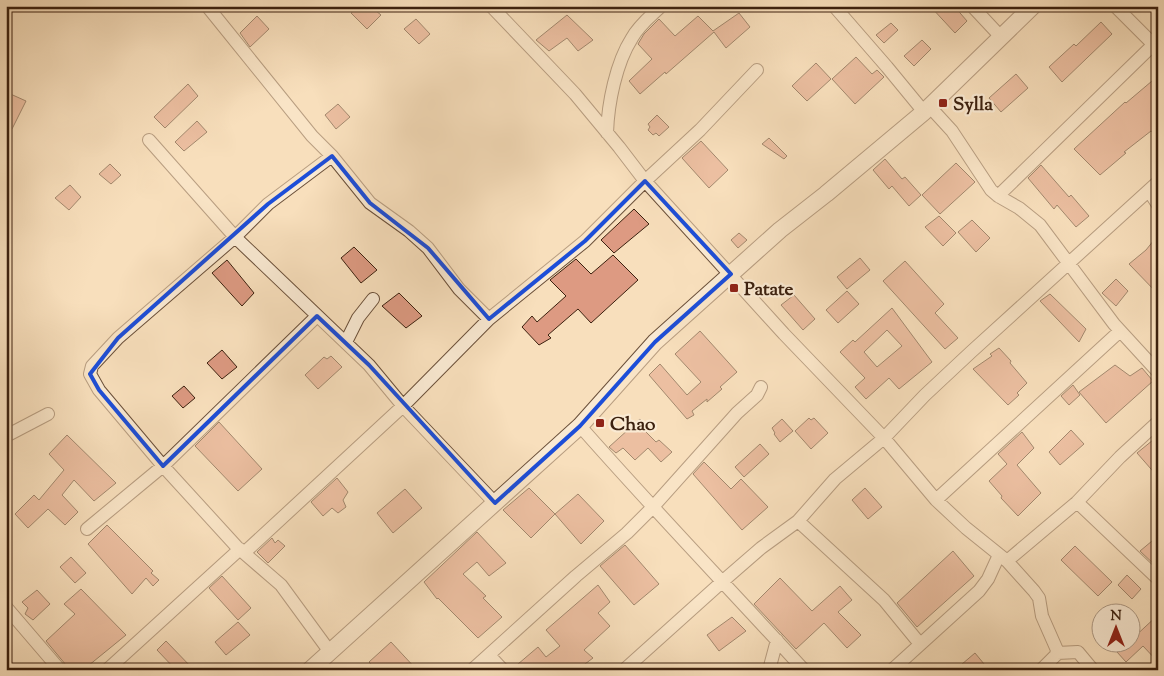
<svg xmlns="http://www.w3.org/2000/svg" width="1164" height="676" font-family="'Sorts Mill Goudy',serif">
  <rect width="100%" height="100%" fill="#f8dfbc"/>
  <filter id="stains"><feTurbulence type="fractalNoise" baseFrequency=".004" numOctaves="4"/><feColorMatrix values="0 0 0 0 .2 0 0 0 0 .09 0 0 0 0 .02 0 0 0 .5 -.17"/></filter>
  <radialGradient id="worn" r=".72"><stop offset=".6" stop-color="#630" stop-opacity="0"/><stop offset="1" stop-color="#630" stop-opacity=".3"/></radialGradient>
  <path fill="#dd9a82" stroke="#3c210f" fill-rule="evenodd" d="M360 6H370L381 15 367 29 351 13Z
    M930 6H954L967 21 955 33Z
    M739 13 750 27 726 48 714 32 666 74 665 72 640 94 629 81 652 59 638 44 644 34 659 19 675 36 698 16 713 31Z
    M567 15 593 40 578 51 567 38 549 51 536 40Z
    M257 16 269 29 250 47 240 33Z
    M416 19 430 34 419 44 404 29Z
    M1101 22 1112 34 1062 82 1049 67 1074 44 1076 46Z
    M891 23 898 30 884 43 876 35Z
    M922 40 931 49 914 66 904 56Z
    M856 57 872 74 877 70 884 77 855 104 832 79Z
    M816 63 831 79 807 101 792 86Z
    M1016 74 1028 88 1001 112 989 98Z
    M1152 81 1158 85V137L1151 131 1124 152 1126 153 1100 175 1074 149 1125 102 1126 103Z
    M188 84 198 96 165 128 154 117Z
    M6 92 26 101 12 129 6 127Z
    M338 104 350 117 336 129 325 115Z
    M657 115 669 127 659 136 656 133 653 135 648 130 650 127 648 124Z
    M197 121 207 132 184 151 175 142Z
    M769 138 787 156 784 159 762 144Z
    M701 141 728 170 709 188 682 158Z
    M885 159 902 179 905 177 921 195 909 206 892 186 889 189 873 170Z
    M956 163 975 182 940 214 922 195Z
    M110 164 121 175 111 184 99 174Z
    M1041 165 1069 197 1071 195 1089 216 1076 227 1057 205 1054 209 1028 178Z
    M70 185 81 197 69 210 55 198Z
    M634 209 649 224 614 253 601 240Z
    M939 216 956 233 943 246 925 227Z
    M972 220 990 238 976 252 958 232Z
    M739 233 747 240 738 248 731 240Z
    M1158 235V294L1129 264 1146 250Z
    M354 247 377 270 361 283 341 258Z
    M613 255 638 280 591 323 578 309 548 335 551 338 539 345 522 327 532 316 537 322 566 296 550 280 576 259 591 274Z
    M860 258 870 270 847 289 837 277Z
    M227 260 254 293 242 306 212 273Z
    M905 261 944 304 935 313 958 338 945 349 883 281Z
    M1116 279 1128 291 1116 306 1102 293Z
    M847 291 859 304 838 323 826 310Z
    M399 293 422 316 406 328 382 306Z
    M1050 294 1086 329 1079 342 1040 301Z
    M794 295 815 319 803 330 781 305Z
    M892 308 932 362 899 389 889 378 866 399 855 387 865 378 840 352 853 340 855 342ZM887 330 902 346 877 367 864 352Z
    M700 331 737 372 720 387 722 389 707 402V399L692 411 694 415 687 419 649 375 660 364 687 395 701 382 675 354Z
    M999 348 1011 361 1010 363 1027 383 1017 393 1019 395 1008 405 973 369 992 356 990 354Z
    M222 350 237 367 222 379 207 363Z
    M331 356 342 367 318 389 305 375 324 357 327 359Z
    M1115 365 1130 376 1142 368 1153 381 1106 423 1079 392Z
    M1073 385 1080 395 1069 405 1061 396Z
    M184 386 195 398 183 408 172 396Z
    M809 418 811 420 814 418 828 433 811 449 795 431Z
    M640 419 647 426 643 429 656 442 659 440 672 452 661 462 648 448 635 460 623 448 616 453 609 447Z
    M782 419 793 431 780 442 774 434 775 433 772 428Z
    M219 422 262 469 238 491 195 446Z
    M1071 430 1084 444 1060 465 1049 452Z
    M1022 432 1034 448 1017 465 1041 493 1018 516 1001 498 1002 496 989 481 1007 464 998 454Z
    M67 435 116 483 94 501 74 480 62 495 78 512 65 525 48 509 28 528 15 514 34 495 39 500 64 470 49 454Z
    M1158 436V477L1137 453Z
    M760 444 769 454 744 477 735 467Z
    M704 462 731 489 741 479 768 507 742 530 693 474Z
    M337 478 348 492 343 500 346 507 338 513 332 508 323 516 311 502Z
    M529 488 555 514 531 538 503 510Z
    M865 488 882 507 868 519 852 500Z
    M405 489 422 508 393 533 377 513Z
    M578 494 604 521 581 544 555 514Z
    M107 525 153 571 151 573 159 580 153 586 146 578 132 594 88 544Z
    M477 532 506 563 489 576 477 562 463 574 486 596 483 598 502 617 478 638 438 598 437 599 424 582Z
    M1158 536V568L1140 551Z
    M272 538 275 543 278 540 285 546 268 563 257 552Z
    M625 545 659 584 634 605 600 566Z
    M1075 546 1112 582 1098 596 1061 560Z
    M953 551 974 576 917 627 897 603Z
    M71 557 86 573 75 583 60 567Z
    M1127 575 1141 589 1132 599 1118 585Z
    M222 576 251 608 238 620 209 588Z
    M780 578 812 611 840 586 852 600 838 612 861 635 847 648 824 623 796 649 754 604Z
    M598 585 610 602 598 613 610 626 584 650 593 658 577 670H511L538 647 546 657 560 646 546 630Z
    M81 589 126 635 83 670H68L66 665 46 641 75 614 64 604Z
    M37 590 50 604 33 620 25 614 28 608 22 602Z
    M1158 615V662L1143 646 1126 662 1117 652 1127 644H1132V639Z
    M732 617 746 631 719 651 707 635Z
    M238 622 250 635 226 655 215 642Z
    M166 641 194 670H176L157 650Z
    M391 642 417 670H376L369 662Z
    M975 653 989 670H955Z"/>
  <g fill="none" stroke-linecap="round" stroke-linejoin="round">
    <g stroke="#6b503a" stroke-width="14">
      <path id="minor" d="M207 6 312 136 332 156 370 203 409 231 428 248 459 289 489 319
        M491 6 575 94 619 147 645 181 784 334 884 438 936 500 966 528 1007 561 1034 591 1039 598 1042 616 1057 650 1056 655 1041 670
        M834 6 887 67 924 112
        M972 6 1001 37
        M1115 6 1158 49
        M930 107 952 131 991 190 998 196 1019 208 1040 225 1114 324 1158 372
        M607 133C608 103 616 63 632 38 639 25 651 16 661 6
        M149 140 235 237 369 365 403 406 495 503
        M1149 191 1158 205
        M998 196 1153 45
        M346 342 358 318 373 299
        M580 426C653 509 729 588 804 670
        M6 436 48 414
        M936 500 1120 331
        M1077 502 1158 579
        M798 521 884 600 920 644
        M87 529 163 466 317 316
        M244 553 403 406 489 319 585 241 645 181 700 130 757 70
        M1007 561 1077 502 1120 457 1158 422
        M6 607 60 670
        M330 652 281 585 237 547 163 466 99 390 90 374 92 366 118 338 235 237 268 204 332 156
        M1057 653 1078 652 1093 670
        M489 655 503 670
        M6 670H8
        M107 670 240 549
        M472 670 576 576 627 533 652 508 737 413 757 395 761 387
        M624 670 723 581 761 548 798 521 835 479 884 438 925 395 971 352 1158 182
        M769 670 777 640
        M892 670 979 591 988 579 999 555"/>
    </g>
    <g stroke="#6b503a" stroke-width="18">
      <path id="tertiary" d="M310 670 580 426 655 342 780 230 826 194 924 112 1033 6"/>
    </g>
    <use href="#minor" stroke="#faead3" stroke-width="12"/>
    <use href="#tertiary" stroke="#faead3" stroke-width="16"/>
  </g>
  <path d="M0 0H1164V676H0ZM332 156 370 203 428 248 489 319 585 241 645 181 731 274 655 342 580 426 495 503 369 365 317 316 163 466 99 390 90 374 118 338 268 204Z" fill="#f8dfbc" fill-opacity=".55" fill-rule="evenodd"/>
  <path fill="none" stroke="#1d4ed8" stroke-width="4" stroke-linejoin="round" d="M332 156 370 203 428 248 489 319 585 241 645 181 731 274 655 342 580 426 495 503 369 365 317 316 163 466 99 390 90 374 118 338 268 204Z"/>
  <g fill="#8f2418" stroke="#faead3" stroke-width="2">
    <rect x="938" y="98" width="10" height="10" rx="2.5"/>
    <rect x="729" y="283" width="10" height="10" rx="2.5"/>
    <rect x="595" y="418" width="10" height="10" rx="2.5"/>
  </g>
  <g text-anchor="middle" stroke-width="4.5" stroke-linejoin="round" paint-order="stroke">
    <g font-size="19" font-weight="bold" fill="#3c210f" stroke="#faead3" text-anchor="start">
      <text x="953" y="110">Sylla</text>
      <text x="744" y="295">Patate</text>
      <text x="610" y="430">Chao</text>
    </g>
  </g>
  <rect width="1164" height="676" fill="none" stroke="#f8dfbc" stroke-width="25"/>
  <rect x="8" y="8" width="1149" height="661" fill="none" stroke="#3c210f" stroke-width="2.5"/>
  <rect x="12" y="12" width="1139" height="651" fill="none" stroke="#3c210f"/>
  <g transform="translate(1116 628)"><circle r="24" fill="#faead3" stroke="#ae9a85"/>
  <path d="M0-4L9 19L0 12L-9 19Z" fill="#8f2418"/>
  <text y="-8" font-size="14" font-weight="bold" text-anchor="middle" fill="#3c210f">N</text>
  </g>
  <rect width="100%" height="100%" filter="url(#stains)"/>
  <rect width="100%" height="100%" fill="url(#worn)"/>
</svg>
